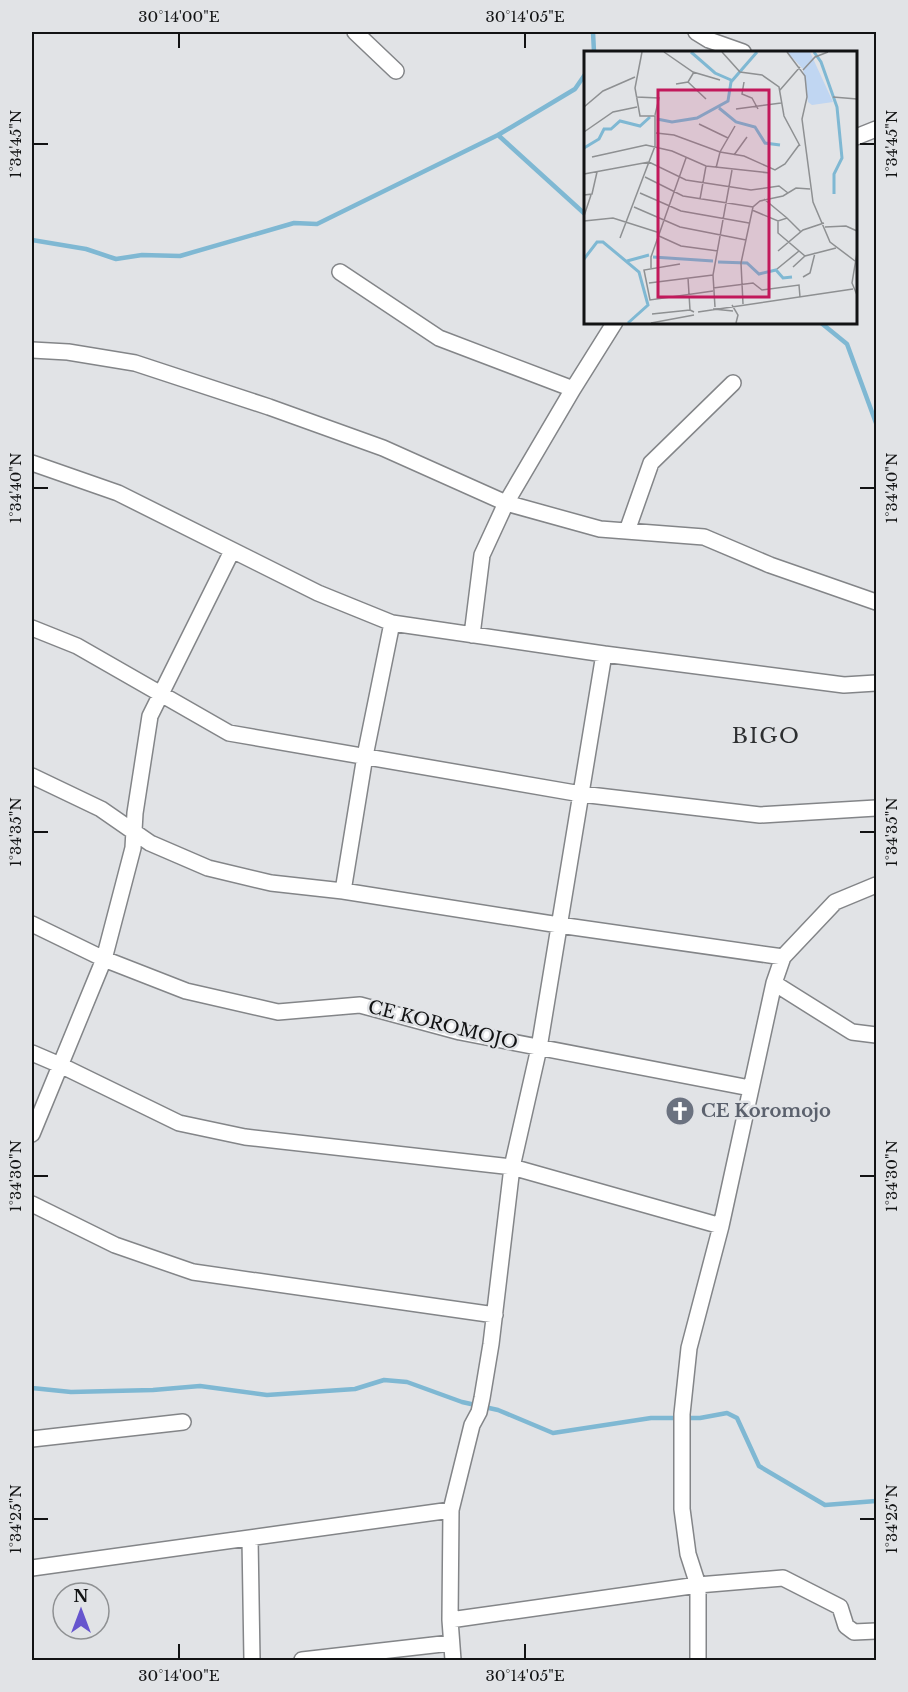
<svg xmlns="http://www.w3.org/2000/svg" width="908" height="1692" font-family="'Libre Baskerville',serif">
  <rect width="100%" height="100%" fill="#e1e3e6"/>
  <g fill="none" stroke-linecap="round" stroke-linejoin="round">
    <path stroke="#7fb8d3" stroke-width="4.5" d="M593 32 594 52
      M498 135 586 215
      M32 240 86 249 116 259 142 255 180 256 294 223 317 224 498 135 575 89 586 73
      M820 322 847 344 876 423
      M32 1388 71 1392 153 1390 200 1386 267 1395 355 1389 384 1380 407 1382 462 1402 498 1410 553 1433 651 1418H700L727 1413 737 1418 759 1466 825 1505 876 1501"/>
    <g stroke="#838588" stroke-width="18">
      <path id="street" d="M355 32 396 71
        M696 32 709 40 743 52
        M856 137 876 129
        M340 272 439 338 573 389
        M32 350 68 352 135 363 269 407 383 448 506 503 600 529 704 537 770 565 876 602
        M32 463 118 493 318 593 392 623 604 654 844 685 876 683
        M627 531 651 463 733 383
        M32 628 77 646 229 733 581 794 760 815 876 808
        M472 635 482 555 506 503 573 389 615 322
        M32 776 101 809 150 843 208 868 271 883 343 891 559 925 783 957
        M343 891 365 756 392 623
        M32 924 104 959 186 991 278 1012 360 1005 460 1032 750 1088
        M774 983 852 1032 876 1035
        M32 1053 60 1065 179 1123 245 1137 512 1167 721 1226
        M32 1134 104 959 133 848 135 813 150 716 232 551
        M32 1204 115 1245 193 1272 495 1315
        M32 1439 183 1422
        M250 1538 252 1660
        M32 1568 451 1510
        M450 1620 698 1585 783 1578 840 1607 846 1626 854 1632 876 1631
        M302 1660 451 1643
        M453 1660 450 1620 451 1510 472 1425 479 1412 482 1398 491 1344 512 1167 539 1048 604 654
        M698 1660V1585L688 1554 682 1509V1414L689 1348 721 1226 774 983 783 957 835 902 876 885"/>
    </g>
    <use href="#street" stroke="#fff" stroke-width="15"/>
  </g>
  <path fill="none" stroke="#121314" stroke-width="2" d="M179 33V48M525 33V48M33 144H48M860 144H875M33 488H48M860 488H875M33 832H48M860 832H875M33 1176H48M860 1176H875M33 1519H48M860 1519H875M179 1644V1659M525 1644V1659"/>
  <defs>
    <g id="church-disc" transform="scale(1.5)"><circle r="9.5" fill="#6b7280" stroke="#e1e3e6"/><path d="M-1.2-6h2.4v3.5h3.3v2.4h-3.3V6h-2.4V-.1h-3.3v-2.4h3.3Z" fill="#fff"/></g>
  </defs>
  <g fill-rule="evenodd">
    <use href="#church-disc" x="680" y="1111"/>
  </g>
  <g text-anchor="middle" stroke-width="5" stroke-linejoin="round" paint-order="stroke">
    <g font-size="18" fill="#121314" stroke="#e1e3e6">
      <text transform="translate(443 1025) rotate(14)" y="6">CE KOROMOJO</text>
    </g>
    <g font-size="18" font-weight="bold" fill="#5b616d" stroke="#e1e3e6" text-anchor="start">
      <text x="701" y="1117">CE Koromojo</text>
    </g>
    <g font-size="21" letter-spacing="1.5" fill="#2d2f31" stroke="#e1e3e6">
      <text x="766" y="743">BIGO</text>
    </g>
  </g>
  <g transform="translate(584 51)">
    <rect width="273" height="273" fill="#e1e3e6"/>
    <path d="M203 1H226L249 51 228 54 224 51 219 18Z" fill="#c0d6f2"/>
    <path fill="none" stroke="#7fb8d3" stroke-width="3" d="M107 1 131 22 147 29M230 1 237 11 253 56 258 107 250 123V143M135 57 152 71 171 76 181 92 196 94M73 68 88 71 113 67 144 50 147 31 173 1M0 97 15 88 20 78H27L36 70 56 75 66 66M69 206 129 210M0 208 13 191H19L55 221 64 254 44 272M43 210 65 204M134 211 163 212 175 223 192 219 199 227 208 226"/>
    <path fill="none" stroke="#8e9092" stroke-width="1.5" d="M80 1 109 21 136 29M138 1 156 21 178 24 195 36 200 65 216 95M203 1 221 25 223 46 218 68 229 151 246 191 271 210M219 19 231 6 244 1M104 31 122 48M160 31 158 43 168 47 174 58M92 33 104 31 110 21M196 39 216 16M52 46 75 47 71 64M249 46 273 48M0 56 19 40 51 26M152 58 197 52M115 73 144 87M0 81 29 61 53 56M72 82 90 84 136 101 160 105 191 119 201 113 215 94M150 104 163 86M8 106 62 94 88 100 122 115 186 122M132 117 136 101 151 75M0 123 65 111 102 129 167 139 195 135 204 142M61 126 99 145 169 156M56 142 97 160 165 172M0 144 8 143 13 121M116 148 122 115M180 148 203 167M50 156 96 176 162 189M168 159 194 170 203 167 217 181M0 165 7 144M0 170 29 167 76 182M194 170V182L221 205M241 176 262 175 273 180M75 185 97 195 134 200M36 187 71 95V65H56L51 37 58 1M194 200 219 179 240 172M273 202 268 232 273 244M96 213 60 219 66 249 129 240M209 216 221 205 252 197M67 217V206L102 107M193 218 215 200M219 226 226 222 231 202M104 227 106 259 110 261M65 232 129 224M129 237 169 232 178 239 215 234 216 246M159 253 157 212 169 156 176 150 199 145 212 137 226 138M148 254 154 264 152 272M131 256 129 224 148 119M129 258 149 260M114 261 269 238M68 263 106 259M67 272 110 264"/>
    <path fill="#c2185b" fill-opacity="0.15" stroke="#c2185b" stroke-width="3" d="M74 39H185V246H74Z"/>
    <rect width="273" height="273" fill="none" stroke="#121314" stroke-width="3"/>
  </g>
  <rect width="908" height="1692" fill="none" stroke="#e1e3e6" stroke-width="66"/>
  <g transform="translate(81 1611)"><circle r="28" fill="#e1e3e6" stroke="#8e9092" stroke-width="1.5"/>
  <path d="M0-4.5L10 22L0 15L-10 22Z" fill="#6655ce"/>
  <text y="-9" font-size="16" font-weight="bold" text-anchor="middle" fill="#121314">N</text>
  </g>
  <rect x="33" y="33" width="842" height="1626" fill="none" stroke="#121314" stroke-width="2"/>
  <g font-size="15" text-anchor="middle" fill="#121314">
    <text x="179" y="22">30°14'00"E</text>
    <text x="525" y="22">30°14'05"E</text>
    <text transform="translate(16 144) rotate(-90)" y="5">1°34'45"N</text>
    <text transform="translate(892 144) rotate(-90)" y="5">1°34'45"N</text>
    <text transform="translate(16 488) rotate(-90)" y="5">1°34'40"N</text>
    <text transform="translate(892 488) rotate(-90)" y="5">1°34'40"N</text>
    <text transform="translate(16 832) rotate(-90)" y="5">1°34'35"N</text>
    <text transform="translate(892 832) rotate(-90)" y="5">1°34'35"N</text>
    <text transform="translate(16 1176) rotate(-90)" y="5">1°34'30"N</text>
    <text transform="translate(892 1176) rotate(-90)" y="5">1°34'30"N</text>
    <text transform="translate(16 1519) rotate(-90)" y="5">1°34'25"N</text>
    <text transform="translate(892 1519) rotate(-90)" y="5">1°34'25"N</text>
    <text x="179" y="1681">30°14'00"E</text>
    <text x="525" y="1681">30°14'05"E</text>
  </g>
</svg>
